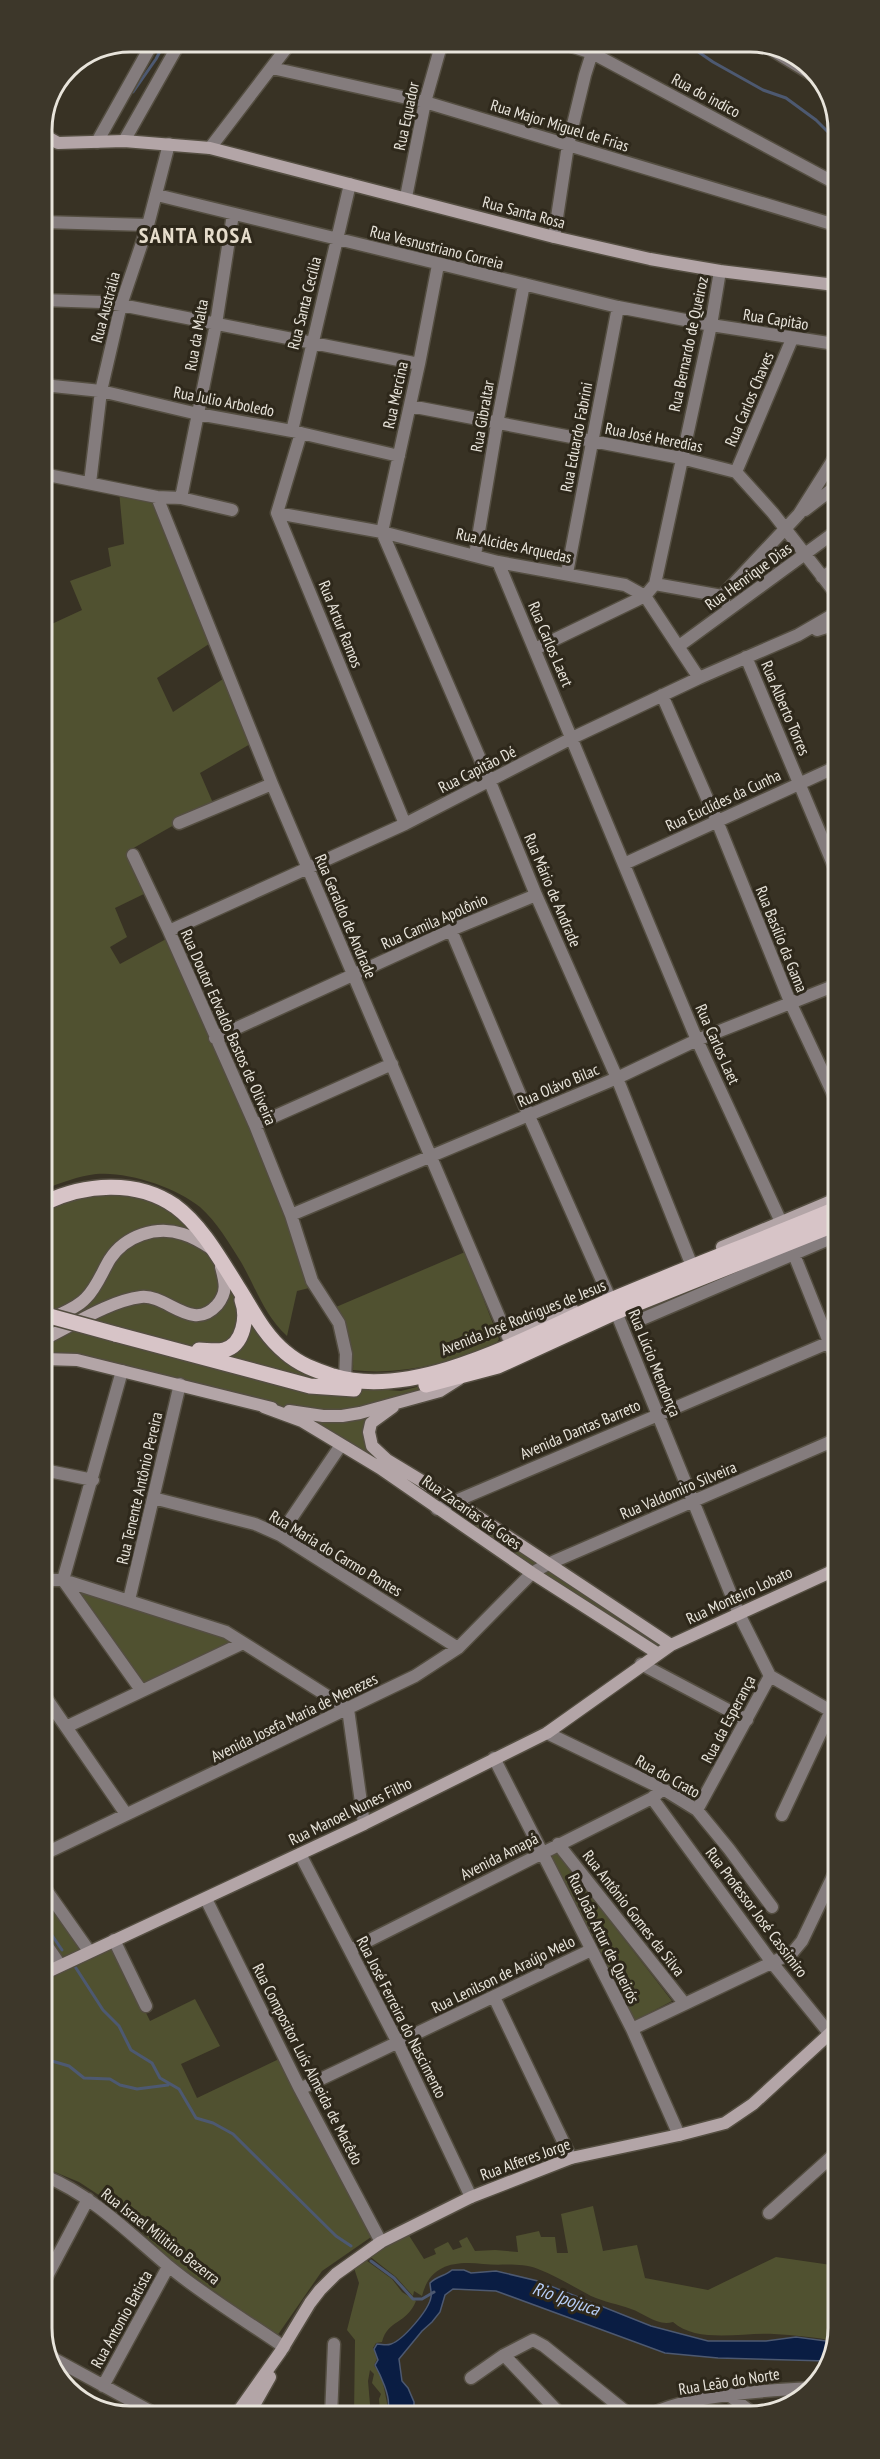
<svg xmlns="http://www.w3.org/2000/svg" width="880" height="2459" font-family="'PT Sans Narrow',sans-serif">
  <rect width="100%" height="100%" fill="#383224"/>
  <path fill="#505130" d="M119 491 155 498 212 642 157 678 173 712 226 677 252 743 200 773 213 803 130 850 148 892 115 908 127 937 110 947 120 964 168 938 252 1126 313 1287 297 1291 287 1336C264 1315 256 1288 241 1262 229 1243 217 1222 200 1207 176 1187 127 1171 96 1174 80 1176 58 1183 44 1190L43 628 82 610 70 581 111 566 108 548 124 544Z
    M105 1187 175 1207 304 1367 379 1382 388 1390 401 1391 468 1374C434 1388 397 1399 374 1429L377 1450 671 1644 657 1653 380 1468 264 1407 44 1359V1345L79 1323 44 1315V1203Z
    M465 1252 499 1339 495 1346C449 1362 402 1376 353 1370 354 1347 346 1328 336 1307Z
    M69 1585 193 1622 236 1642 143 1685Z
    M556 1851 672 2001 634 2021 551 1855Z
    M44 1893 83 1949 61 1959 45 1936Z
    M112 1944 150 2021 195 1999 220 2046 181 2064 197 2098 279 2059 374 2235 322 2271 277 2336 172 2261 111 2203 79 2182 45 2168V1977Z
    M593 2206 603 2251 637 2245 645 2278 708 2290 776 2257 838 2266V2329L834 2341C814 2337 794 2335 774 2334 745 2332 697 2344 673 2322 658 2327 644 2313 631 2309 618 2304 604 2302 591 2296 574 2287 556 2276 538 2269 519 2262 502 2266 483 2264 455 2261 430 2264 422 2296L414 2291 413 2296 396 2277 368 2255 408 2234 424 2259 436 2254 434 2249 448 2242 453 2250 462 2247 459 2241 467 2237 475 2251 495 2250 518 2252 516 2236 539 2231 541 2237H555L557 2253H568L561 2214Z
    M363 2258 392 2279 402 2292 416 2301C406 2325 388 2319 382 2342L376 2343 373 2348 377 2359 374 2365 382 2378 387 2403V2407L380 2416H377L380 2411 379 2399 381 2394 372 2383 374 2374 370 2370 368 2381 371 2416H354L355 2340 347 2330 359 2283 353 2265Z"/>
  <path fill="#0a1d43" stroke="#4d5971" stroke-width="1.5" d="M452 2270H464L471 2273 496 2271 538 2281 651 2326 708 2341H766L796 2337 834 2342 827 2361 718 2358 665 2353 496 2291 453 2289 445 2295 440 2312 432 2322 422 2331 399 2359 402 2381 408 2388 414 2402V2415L382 2416C384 2413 386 2411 388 2408 391 2397 380 2374 375 2365L378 2360 374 2349 377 2344C382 2344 386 2346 391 2344 403 2340 429 2310 431 2297 432 2293 430 2287 430 2283 437 2276 445 2276 452 2270Z"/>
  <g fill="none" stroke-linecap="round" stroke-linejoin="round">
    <path stroke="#4d5971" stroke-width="3" d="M684 42 713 62 763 90 786 98 816 120 835 139
      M133 92 156 59 165 42
      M45 1925 62 1950
      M74 1965 103 2010 119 2026 131 2050 152 2063 160 2078 179 2089 196 2118 213 2123 233 2134 336 2236 351 2246
      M45 2059 69 2066 84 2078 110 2079 120 2085 137 2089 168 2085
      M371 2261 394 2278 413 2299H422L434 2292"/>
    <g stroke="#544e41" stroke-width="15">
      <path id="street" d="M559 42 592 53 835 183
        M764 45 816 77
        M272 68 425 102 835 225
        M124 141 180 42
        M97 142 153 42
        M210 148 291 42
        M157 195 618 307 711 325 835 344
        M406 197 425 102 442 42
        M42 222 148 225
        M554 237 568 145 585 75 592 53 602 42
        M438 265 419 364 382 532 490 782 536 895 617 1078 690 1261
        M42 300 101 302 121 305 419 364
        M43 385 101 391 198 414 292 431 399 456
        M410 406 681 458 736 472 773 513 836 594
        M292 431 350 184
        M301 433 277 513 405 824
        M736 472 792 339
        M43 474 157 497 181 498 232 510
        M90 483 101 391 121 305 148 225 169 144
        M157 497 272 784 511 1345
        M181 498 216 324 233 214
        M805 510 835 487
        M277 513 382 532 498 562 625 585 645 596 699 678
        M475 555 497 424 524 284
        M498 562 697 1040 781 1222 837 1362
        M567 573 618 307
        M822 577 836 569
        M655 584 722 596 724 601
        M722 596 799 514 835 457
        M817 630 836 624
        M679 646 835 532
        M535 649 645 596 655 584 711 325 720 271
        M746 657 836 871
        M662 695 717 821 791 1004 836 1100
        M179 823 272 784
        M133 855 169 931 255 1125 291 1215 312 1281 339 1323 346 1354 345 1380
        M624 864 836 767
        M451 930 529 1116 616 1312 739 1614 770 1676
        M169 931 405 824 572 738 699 678 798 635 836 613
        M215 1038 451 930 536 895
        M255 1125 392 1064
        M291 1215 617 1078 697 1040 836 985
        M635 1322 836 1236
        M122 1371 63 1580 141 1690
        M44 1470 93 1480
        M153 1498 255 1524 280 1535 458 1648
        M437 1509 837 1339
        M280 1535 341 1445
        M44 1580H63L226 1632 348 1709 364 1824
        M129 1600 180 1384
        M641 1664 747 1720
        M770 1676 836 1714
        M44 1695 126 1814
        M66 1727 243 1643
        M547 1733 663 1789 697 1810 729 1849 772 1907
        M494 1758 632 2029 679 2135
        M652 1798 773 1964 838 2044
        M697 1810 770 1676
        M782 1815 837 1698
        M558 1844 684 2003
        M44 1854 415 1676 458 1648 532 1573 548 1564 837 1439
        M300 1854 398 2043 471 2197
        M44 1887 89 1951
        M206 1899 300 2089 381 2242
        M114 1940 146 2006
        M45 1943 60 1965
        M350 1950 652 1798 663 1789
        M494 1997 571 2158
        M632 2029 792 1953 802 1941 837 1868
        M300 2089 591 1950
        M45 2176C93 2196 128 2232 167 2265 203 2295 245 2320 284 2347
        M769 2213 838 2151
        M45 2280 88 2199
        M47 2355 161 2417
        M504 2355 561 2415
        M471 2378 504 2355 533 2340 544 2346 630 2415
        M103 2386 168 2267
        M730 2396 754 2414
        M652 2414C689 2395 770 2390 812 2388
        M331 2416 334 2344"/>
    </g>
    <g stroke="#544e41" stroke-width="15">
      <path id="secondary" d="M42 134 58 143 124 141 210 148 554 237 650 259 720 271 835 285
        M722 1247 836 1199
        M50 1319C62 1313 77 1308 86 1298 97 1287 102 1272 110 1259 125 1236 156 1225 183 1234 193 1237 203 1243 212 1249
        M508 1336 573 1310
        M44 1339C73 1325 109 1301 141 1297 167 1294 192 1333 217 1305 228 1292 225 1282 221 1267
        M44 1359 77 1360 272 1408
        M264 1407 302 1421 380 1468 532 1573 657 1653
        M393 1407 371 1423 369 1432 372 1446 387 1460 453 1500 671 1645
        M289 1411 323 1416H342L360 1413 440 1391 459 1379
        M45 1973 364 1824 547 1733 671 1645 837 1569
        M235 2416 281 2351 310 2303 320 2290 336 2274 381 2242 471 2197 571 2158 679 2135 725 2123 753 2104 838 2026
        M248 2416 270 2377"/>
    </g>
    <g stroke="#544e41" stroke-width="18">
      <path id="primary" d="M44 1203C84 1184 136 1179 175 1206 201 1225 220 1259 237 1286 252 1309 263 1334 285 1352 300 1365 315 1370 333 1376 418 1402 534 1333 611 1300 686 1268 762 1240 836 1209
        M115 1334 310 1386 354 1389
        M199 1350C206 1350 216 1352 224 1350 244 1345 248 1316 242 1300
        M426 1385 498 1366 616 1312 836 1224"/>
    </g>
    <use href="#street" stroke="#847c7d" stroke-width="12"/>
    <use href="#secondary" stroke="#b3a5a7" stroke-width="12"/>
    <use href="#primary" stroke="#d7c4c7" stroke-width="15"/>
    <g stroke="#544e41" stroke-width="18" stroke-linecap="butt">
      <path id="primary-bridge" d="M46 1315 115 1334"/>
    </g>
    <use href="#primary-bridge" stroke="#d7c4c7" stroke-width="15"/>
  </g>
  <g text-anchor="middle" stroke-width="6" stroke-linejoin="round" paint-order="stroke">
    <g font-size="16" fill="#e8e4db" stroke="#2e281b">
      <text transform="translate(706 95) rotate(28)" y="6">Rua do indico</text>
      <text transform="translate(406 116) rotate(-78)" y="6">Rua Equador</text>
      <text transform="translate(560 125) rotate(17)" y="6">Rua Major Miguel de Frias</text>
      <text transform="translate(524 212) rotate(15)" y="6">Rua Santa Rosa</text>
      <text transform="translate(437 247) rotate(14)" y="6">Rua Vesnustriano Correia</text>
      <text transform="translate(304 303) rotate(-76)" y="6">Rua Santa Cecília</text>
      <text transform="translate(105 307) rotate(-75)" y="6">Rua Austrália</text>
      <text transform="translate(776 319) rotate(9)" y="6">Rua Capitão</text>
      <text transform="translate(196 335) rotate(-80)" y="6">Rua da Malta</text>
      <text transform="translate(688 344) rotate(-78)" y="6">Rua Bernardo de Queiroz</text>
      <text transform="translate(395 395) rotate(-78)" y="6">Rua Mercina</text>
      <text transform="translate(749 399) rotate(-67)" y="6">Rua Carlos Chaves</text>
      <text transform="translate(224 401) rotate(11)" y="6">Rua Julio Arboledo</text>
      <text transform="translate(482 416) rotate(-80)" y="6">Rua Gibraltar</text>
      <text transform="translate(576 437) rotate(-79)" y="6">Rua Eduardo Fabrini</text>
      <text transform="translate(654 437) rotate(11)" y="6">Rua José Heredias</text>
      <text transform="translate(514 545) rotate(12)" y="6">Rua Alcides Arquedas</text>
      <text transform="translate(748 576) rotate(-36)" y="6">Rua Henrique Dias</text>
      <text transform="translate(341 624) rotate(68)" y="6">Rua Artur Ramos</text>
      <text transform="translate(551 644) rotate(67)" y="6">Rua Carlos Laert</text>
      <text transform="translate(786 708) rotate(67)" y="6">Rua Alberto Torres</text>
      <text transform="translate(477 769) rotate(-27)" y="6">Rua Capitão Dé</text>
      <text transform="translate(723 800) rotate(-25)" y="6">Rua Euclídes da Cunha</text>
      <text transform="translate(553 890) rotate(67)" y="6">Rua Mário de Andrade</text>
      <text transform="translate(346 916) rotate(67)" y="6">Rua Geraldo de Andrade</text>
      <text transform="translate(434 921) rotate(-24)" y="6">Rua Camila Apolônio</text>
      <text transform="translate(782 939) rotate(68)" y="6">Rua Basílio da Gama</text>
      <text transform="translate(229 1027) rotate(66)" y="6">Rua Doutor Edvaldo Bastos de Oliveira</text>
      <text transform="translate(718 1044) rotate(66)" y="6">Rua Carlos Laet</text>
      <text transform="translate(558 1085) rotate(-23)" y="6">Rua Olávo Bilac</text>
      <text transform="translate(523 1317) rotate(-22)" y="6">Avenida José Rodrigues de Jesus</text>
      <text transform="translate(655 1363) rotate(68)" y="6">Rua Lúcio Mendonça</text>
      <text transform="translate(580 1429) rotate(-23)" y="6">Avenida Dantas Barreto</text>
      <text transform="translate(139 1488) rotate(-77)" y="6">Rua Tenente Antônio Pereira</text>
      <text transform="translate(678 1490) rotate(-23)" y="6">Rua Valdomiro Silveira</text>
      <text transform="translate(472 1512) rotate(35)" y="6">Rua Zacarias de Goes</text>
      <text transform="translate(336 1553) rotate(31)" y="6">Rua Maria do Carmo Pontes</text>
      <text transform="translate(739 1595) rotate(-25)" y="6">Rua Monteiro Lobato</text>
      <text transform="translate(294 1717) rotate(-26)" y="6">Avenida Josefa Maria de Menezes</text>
      <text transform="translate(728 1719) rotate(-62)" y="6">Rua da Esperança</text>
      <text transform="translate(668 1776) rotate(29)" y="6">Rua do Crato</text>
      <text transform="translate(350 1811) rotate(-26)" y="6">Rua Manoel Nunes Filho</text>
      <text transform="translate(499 1856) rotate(-27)" y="6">Avenida Amapá</text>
      <text transform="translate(757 1912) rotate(53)" y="6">Rua Professor José Cassimiro</text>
      <text transform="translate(634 1913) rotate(52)" y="6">Rua Antônio Gomes da Silva</text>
      <text transform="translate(604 1938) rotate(64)" y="6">Rua João Artur de Queirós</text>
      <text transform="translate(503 1974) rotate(-26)" y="6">Rua Lenilson de Araújo Melo</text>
      <text transform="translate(402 2017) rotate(63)" y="6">Rua José Ferreira do Nascimento</text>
      <text transform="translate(308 2064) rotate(63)" y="6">Rua Compositor Luís Almeida de Macêdo</text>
      <text transform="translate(525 2159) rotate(-20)" y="6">Rua Alferes Jorge</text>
      <text transform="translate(161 2236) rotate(38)" y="6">Rua Israel Militino Bezerra</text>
      <text transform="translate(121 2319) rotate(-61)" y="6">Rua Antonio Batista</text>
      <text transform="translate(729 2381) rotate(-9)" y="6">Rua Leão do Norte</text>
    </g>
    <g font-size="18" font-style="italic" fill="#b8cff9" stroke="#2e281b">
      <text transform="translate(566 2299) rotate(19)" y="6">Rio Ipojuca</text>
    </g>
    <g font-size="22" font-weight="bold" letter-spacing="1.5" fill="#e6ddcc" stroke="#2e281b">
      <text x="196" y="243">SANTA ROSA</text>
    </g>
  </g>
  <path d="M0 0H880V2459H0ZM130 52H750A78 78 0 0 1 828 130V2328A78 78 0 0 1 750 2406H130A78 78 0 0 1 52 2328V130A78 78 0 0 1 130 52Z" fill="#3d372a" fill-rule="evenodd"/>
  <path fill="none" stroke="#e8e4db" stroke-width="3" d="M130 52H750A78 78 0 0 1 828 130V2328A78 78 0 0 1 750 2406H130A78 78 0 0 1 52 2328V130A78 78 0 0 1 130 52Z"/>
</svg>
